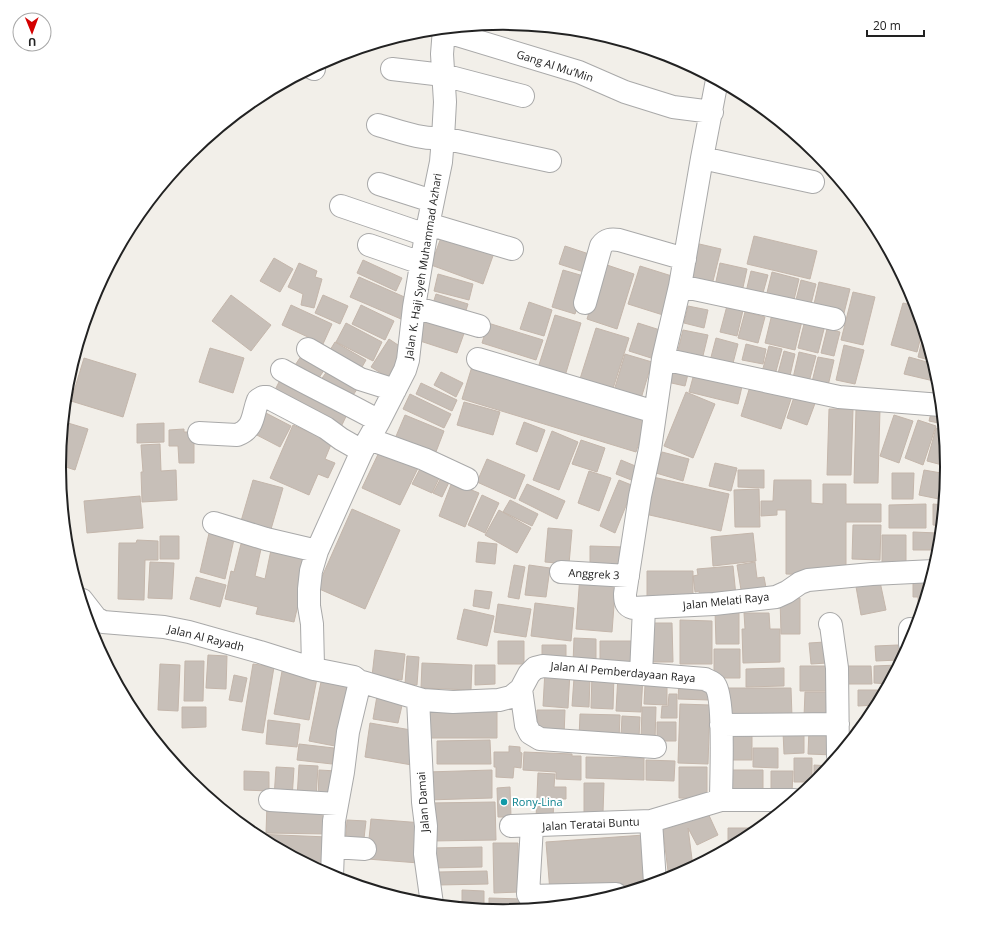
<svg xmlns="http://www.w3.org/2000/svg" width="1007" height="934" font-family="'Open Sans',sans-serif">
  <rect width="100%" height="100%" fill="#f2efe9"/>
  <path fill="#c7bfb8" stroke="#c4b6ab" d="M443 232 495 250 483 284 431 265Z
    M754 236 817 251 810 279 747 264Z
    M695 243 721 249 711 289 685 283Z
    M565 246 592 255 587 273 559 264Z
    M274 258 293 269 280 292 260 281Z
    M363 260 402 278 396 291 357 273Z
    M299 263 317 271 315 277 322 279 314 308 301 305 303 294 288 287Z
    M720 263 747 269 742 292 715 286Z
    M604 264 634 274 617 329 587 319Z
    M640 266 675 277 663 315 628 304Z
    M563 270 587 277 575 314 552 307Z
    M751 271 768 275 761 300 745 296Z
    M772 272 799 279 792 308 765 301Z
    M438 274 473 284 469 300 434 291Z
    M359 277 409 299 401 319 350 297Z
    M801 280 816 284 809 312 794 308Z
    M819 282 850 289 842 321 812 313Z
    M853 292 875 297 863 345 841 340Z
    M436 294 468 304 463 320 431 310Z
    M231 295 271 325 251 351 212 321Z
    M323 295 348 306 340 324 315 313Z
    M529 302 552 310 544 336 520 329Z
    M728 302 744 306 737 336 720 332Z
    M903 303 916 306 923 329 917 352 891 345Z
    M291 305 332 324 323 344 282 325Z
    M361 305 394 321 385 340 352 324Z
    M688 306 708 310 704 328 684 323Z
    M427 312 467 325 457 353 417 340Z
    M745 312 765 317 758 343 738 338Z
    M772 314 802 321 795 350 765 343Z
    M555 315 581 323 565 376 538 368Z
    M805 320 825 325 818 353 798 348Z
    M346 323 382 342 373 361 336 342Z
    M488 323 543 340 536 360 482 343Z
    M638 323 660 330 651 358 629 351Z
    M596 328 629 338 612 392 579 382Z
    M827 329 840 332 834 356 821 353Z
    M683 330 708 335 701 364 676 358Z
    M924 332 933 361 918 357Z
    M716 338 738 344 732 367 710 361Z
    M389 339 407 351 389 378 371 367Z
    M335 342 366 360 358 374 327 355Z
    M746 344 766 349 763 364 742 360Z
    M844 345 864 350 855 384 836 380Z
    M769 346 782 349 775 375 762 372Z
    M210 348 244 358 233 393 199 382Z
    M305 350 328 364 313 387 290 373Z
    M784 351 795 354 789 380 777 377Z
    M799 352 816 356 809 382 793 378Z
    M625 354 652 362 640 402 613 394Z
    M818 357 834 360 828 386 812 382Z
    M909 357 934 364 939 379 938 382 904 374Z
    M84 358 136 374 123 417 71 401Z
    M474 360 648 414 636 452 462 399Z
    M332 364 361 383 348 403 318 384Z
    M670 366 689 370 685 386 667 382Z
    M695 370 743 382 738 404 689 392Z
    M441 372 463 383 456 397 434 385Z
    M283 374 351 406 340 429 272 396Z
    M752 380 793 393 781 429 741 416Z
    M421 383 457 400 452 411 416 394Z
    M796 391 817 398 807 425 787 418Z
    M686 392 715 404 693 458 664 446Z
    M410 394 451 414 444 428 403 409Z
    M464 402 500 412 493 435 457 425Z
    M829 409H853L851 475H827Z
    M856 409H880L878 483H854Z
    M932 409 942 411 943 424 929 421Z
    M264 412 291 426 280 447 253 433Z
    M405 415 444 431 434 457 394 441Z
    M894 415 913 421 899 463 880 456Z
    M918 420 936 426 923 465 905 458Z
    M524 422 545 430 537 452 516 444Z
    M68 423 88 429 75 470 60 465 62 441Z
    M164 423V442L137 443V424Z
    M293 425 332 442 325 459 335 463 328 478 318 474 309 495 270 478Z
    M936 428 944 430 947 462 946 466 927 461Z
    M184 429V432H194V463H179L178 446H169V430Z
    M552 431 578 442 559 490 533 480Z
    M581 440 605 448 597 472 572 464Z
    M160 444 161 471 176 470 177 500 142 502 141 472H143L141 445Z
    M381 448 419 466 400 505 362 488Z
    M662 452 689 459 683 481 656 473Z
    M487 459 525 475 515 499 477 482Z
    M621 460 645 470 639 483 616 474Z
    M423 463 442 472 432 493 412 484Z
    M715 463 737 468 731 491 709 486Z
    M738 470H764V488L738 487Z
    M924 470 947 474 944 500 919 495Z
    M589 471 611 478 599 511 578 503Z
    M892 473H914L913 499H892Z
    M443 474 451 478 442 497 433 493Z
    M653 477 729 494 721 531 645 514Z
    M253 480 283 488 269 536 239 528Z
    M619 480 634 486 615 533 600 526Z
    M774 480H811V503L823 504V484H846V504H881V522H846V571L826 575 786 574V510H777V515L761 516V501H773Z
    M452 482 479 493 465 527 439 516Z
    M527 484 565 501 557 519 519 500Z
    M759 489 760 527H735L734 490Z
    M482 495 499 503 485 533 468 525Z
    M140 496 143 528 87 533 84 501Z
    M510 500 538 514 532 526 503 512Z
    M926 504V528H889V505Z
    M933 504 944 505 942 526 933 525Z
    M352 509 400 530 365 609 317 588Z
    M499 510 531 528 517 553 485 535Z
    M853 525H881L880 560 852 559Z
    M548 528 572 530 569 564 545 562Z
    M210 529 235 535 225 579 200 572Z
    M913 532 938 533V550H913Z
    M753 533 756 561 713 566 711 537Z
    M882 535H906V567H882Z
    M160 536H179V559H160Z
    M137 540 158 541V560H145L144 600 118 599 119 543H136Z
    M478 542 497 544 495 564 476 562Z
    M241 544 261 549 255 576 265 579 271 550 309 558 294 622 256 614 258 607 225 599 231 571 234 572Z
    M590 546 624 547V572L590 571Z
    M150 562 174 563 172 599 148 598Z
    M755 562 757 578 764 577 767 593 742 596 737 565Z
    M514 565 525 567 519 599 508 597Z
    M529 565 550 568 546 597 525 595Z
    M733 566 736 596 700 599 699 591 695 592 693 576 698 575 697 569Z
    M647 571H693V602H647Z
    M580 575 616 579 612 632 576 629Z
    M196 577 226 585 220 607 190 599Z
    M879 577 886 610 861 615 855 581Z
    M913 582H930L919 619 918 597H913Z
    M475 590 492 592 489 609 473 606Z
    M780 598H800V634H781Z
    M535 603 574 608 571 641 531 636Z
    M498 604 531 609 526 637 494 632Z
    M464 609 494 616 487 646 457 639Z
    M715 610H739V644H716Z
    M744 613H769L770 629H780V662L743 663 742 629H745Z
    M680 620 712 621V664H680Z
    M646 623H672L673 662H647Z
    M574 638 596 639V663H573Z
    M498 641H524V664H498Z
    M600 641H635V663H600Z
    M825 642 827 663 811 664 809 643Z
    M542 645H566V664H542Z
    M898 645 899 660 876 661 875 646Z
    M714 649H740V678H714Z
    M375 650 405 654 402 680 372 676Z
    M208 655 227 656 226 689 206 688Z
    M407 656 419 657 417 685 405 684Z
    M185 661H204L203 701H184Z
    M422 663 472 665 471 690 421 688Z
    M160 664 180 665 178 711 158 710Z
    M253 664 274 667 263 733 242 730Z
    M475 665H495V684L475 685Z
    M898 665 889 684 874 683V666Z
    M283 666 318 673 309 720 274 714Z
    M800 666H828V691H800Z
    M843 666H871L872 684H843Z
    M784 668V686L746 687V669Z
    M545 670 570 672 568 708 543 706Z
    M592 673 614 674 613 709 591 708Z
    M234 675 247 678 242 702 229 700Z
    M618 675 643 676 641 712 616 711Z
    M322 677 354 683 340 747 309 741Z
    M574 678H590L589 707 572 706Z
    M679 681 697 682V690H710L709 700 678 699Z
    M645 685 667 686V705L644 704Z
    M726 688H791L792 717H725Z
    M858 690H878V703L877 705 858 706Z
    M805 692H827V717H804Z
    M669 694H677V718H661L662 706H668Z
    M377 696 403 701 398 723 373 719Z
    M680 704 710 705 708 764 678 763Z
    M182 707H206V727L182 728Z
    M642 707H656L655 741H641Z
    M422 709H497V738H422Z
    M537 710H565L564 736 537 735Z
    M580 714 620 715 619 740 579 738Z
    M622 716 640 717 639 738 621 737Z
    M268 720 300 724 297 747 266 744Z
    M657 722H676V741H657Z
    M370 723 417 731 412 765 365 757Z
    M853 727 861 728 852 739Z
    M804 730V753L784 754 783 731Z
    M809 730 834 731V755L808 754Z
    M731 734H752V760H731Z
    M490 740 491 764H437V741Z
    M299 744 334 748 332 764 297 760Z
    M509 746 520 747V752L522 753 521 768 514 767 513 778 496 777V767H494V752H509Z
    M753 748H778V768L753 767Z
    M524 752 572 754V756H581V780L556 779V772L523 770Z
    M586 757 644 758V780L586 778Z
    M794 758H812V782H794Z
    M646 760 675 761 674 781 646 780Z
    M299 765 318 766 316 799 297 798Z
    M814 765 830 766 816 782H814Z
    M276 767 294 768 292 799 274 798Z
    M679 767H707V799L679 798Z
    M319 770 337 771 335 802 318 801Z
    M492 770V798L428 800 427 772Z
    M728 770H763V792H728Z
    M244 771 269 772V791L244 790Z
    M771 771H793L792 793H771Z
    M538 773 555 774 554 787H566V799H554L553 818H536Z
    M584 783H604L603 813 584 812Z
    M510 787 511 817H498L497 788Z
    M495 802 496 840 431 841 430 803Z
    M267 804H329V834L266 833Z
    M707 811 718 835 697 845 688 828 693 867 669 879 662 823Z
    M371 819 423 823 419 863 367 859Z
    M347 820 366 821 363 847 345 845Z
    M728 828H760L750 836 728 848Z
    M254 834 328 837 327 866H312Z
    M644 835 647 885 550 892 546 842Z
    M493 843H518L519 892 494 893Z
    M482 847V867L431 868V848Z
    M487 871 488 884 438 885V872Z
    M462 890 484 891V909L462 907Z
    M489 898 522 899V909L503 911 489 910Z"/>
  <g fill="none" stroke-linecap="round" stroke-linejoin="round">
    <g stroke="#a9a9a9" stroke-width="24">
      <path id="street" d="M444 31 579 72 625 92 673 107 712 112
        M312 68 314 69
        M392 69 443 75 523 96
        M717 80 702 158 680 286 663 359 650 449 640 496 625 594C625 602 626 606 633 608L714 604 776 597 787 592 800 583 808 580 872 574 934 571
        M378 125C399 131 421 140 443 138L550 161
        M702 158 813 182
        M379 184 432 201
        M341 206 426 235
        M428 224 512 249
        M369 245 421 263
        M680 286 834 319
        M585 303 601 246C606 239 611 239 619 240L685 259
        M414 307 479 326
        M308 349 360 379 395 390
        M478 359 655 412
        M663 359 839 397 941 405
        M282 370C314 388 347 403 379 421
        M199 433 237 435C255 428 252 415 258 400L263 397H267L326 428 341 439 362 451
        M369 439 424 459 467 479
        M214 523 266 539 317 551
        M561 572 628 576
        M82 600 96 618 103 622 164 627 189 632 260 652 314 669
        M830 624 831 625 837 668 838 756
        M910 629V644
        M641 674 644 608
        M359 681 423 700 453 702 499 700 511 697 521 689 529 674 535 668 543 666 705 679C708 681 713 682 715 685 725 698 721 780 721 800
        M521 689 526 725 530 733 540 739 655 747
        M418 699 423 802 426 826 425 854 432 904
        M721 725 838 724
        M270 800 337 804
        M651 821 655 883
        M511 826 651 821 721 800H794
        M532 826 528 894 529 896 616 894
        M334 847 365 849
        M332 876 334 821 343 772 348 732 359 686V681L354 677 314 669 313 666 312 624 309 606V589L311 571 317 551 362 451 379 421 405 370 408 360 414 307 426 235 441 162 443 138 445 102 442 54 444 29"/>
    </g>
    <use href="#street" stroke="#fff" stroke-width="22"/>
  </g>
  <circle fill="#0f9aa8" stroke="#fff" stroke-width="1.5" cx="504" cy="802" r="4"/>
  <g text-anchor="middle" stroke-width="4" stroke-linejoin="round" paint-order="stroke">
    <g font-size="11" fill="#222" stroke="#fff">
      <text transform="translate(555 66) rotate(18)" y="4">Gang Al Mu’Min</text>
      <text transform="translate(423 266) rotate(-81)" y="4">Jalan K. Haji Syeh Muhammad Azhari</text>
      <text transform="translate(594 574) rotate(3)" y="4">Anggrek 3</text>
      <text transform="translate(726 601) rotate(-6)" y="4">Jalan Melati Raya</text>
      <text transform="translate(206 638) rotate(14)" y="4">Jalan Al Rayadh</text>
      <text transform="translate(623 672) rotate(5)" y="4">Jalan Al Pemberdayaan Raya</text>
      <text transform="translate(423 802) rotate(-94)" y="4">Jalan Damai</text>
      <text transform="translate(591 824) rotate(-3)" y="4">Jalan Teratai Buntu</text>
    </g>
    <g font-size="11" fill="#0d838f" stroke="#fff" text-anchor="start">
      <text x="512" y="806">Rony-Lina</text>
    </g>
  </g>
  <path d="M0 0H1007V934H0ZM66 467a437 437 0 1 1 874 0a437 437 0 1 1-874 0Z" fill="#fff" fill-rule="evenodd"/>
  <path fill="none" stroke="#222" stroke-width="2" d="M66 467a437 437 0 1 1 874 0a437 437 0 1 1-874 0Z"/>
  <g transform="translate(32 32) rotate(179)"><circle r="19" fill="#ffffff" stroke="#a7a7a7"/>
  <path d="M0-3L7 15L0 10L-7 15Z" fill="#d40000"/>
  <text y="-6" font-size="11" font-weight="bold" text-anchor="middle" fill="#222222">U</text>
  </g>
  <path d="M867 30v6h57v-6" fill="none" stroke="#222222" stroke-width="2"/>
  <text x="873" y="30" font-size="12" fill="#222222" stroke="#ffffff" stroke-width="3" paint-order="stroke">20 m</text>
</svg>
